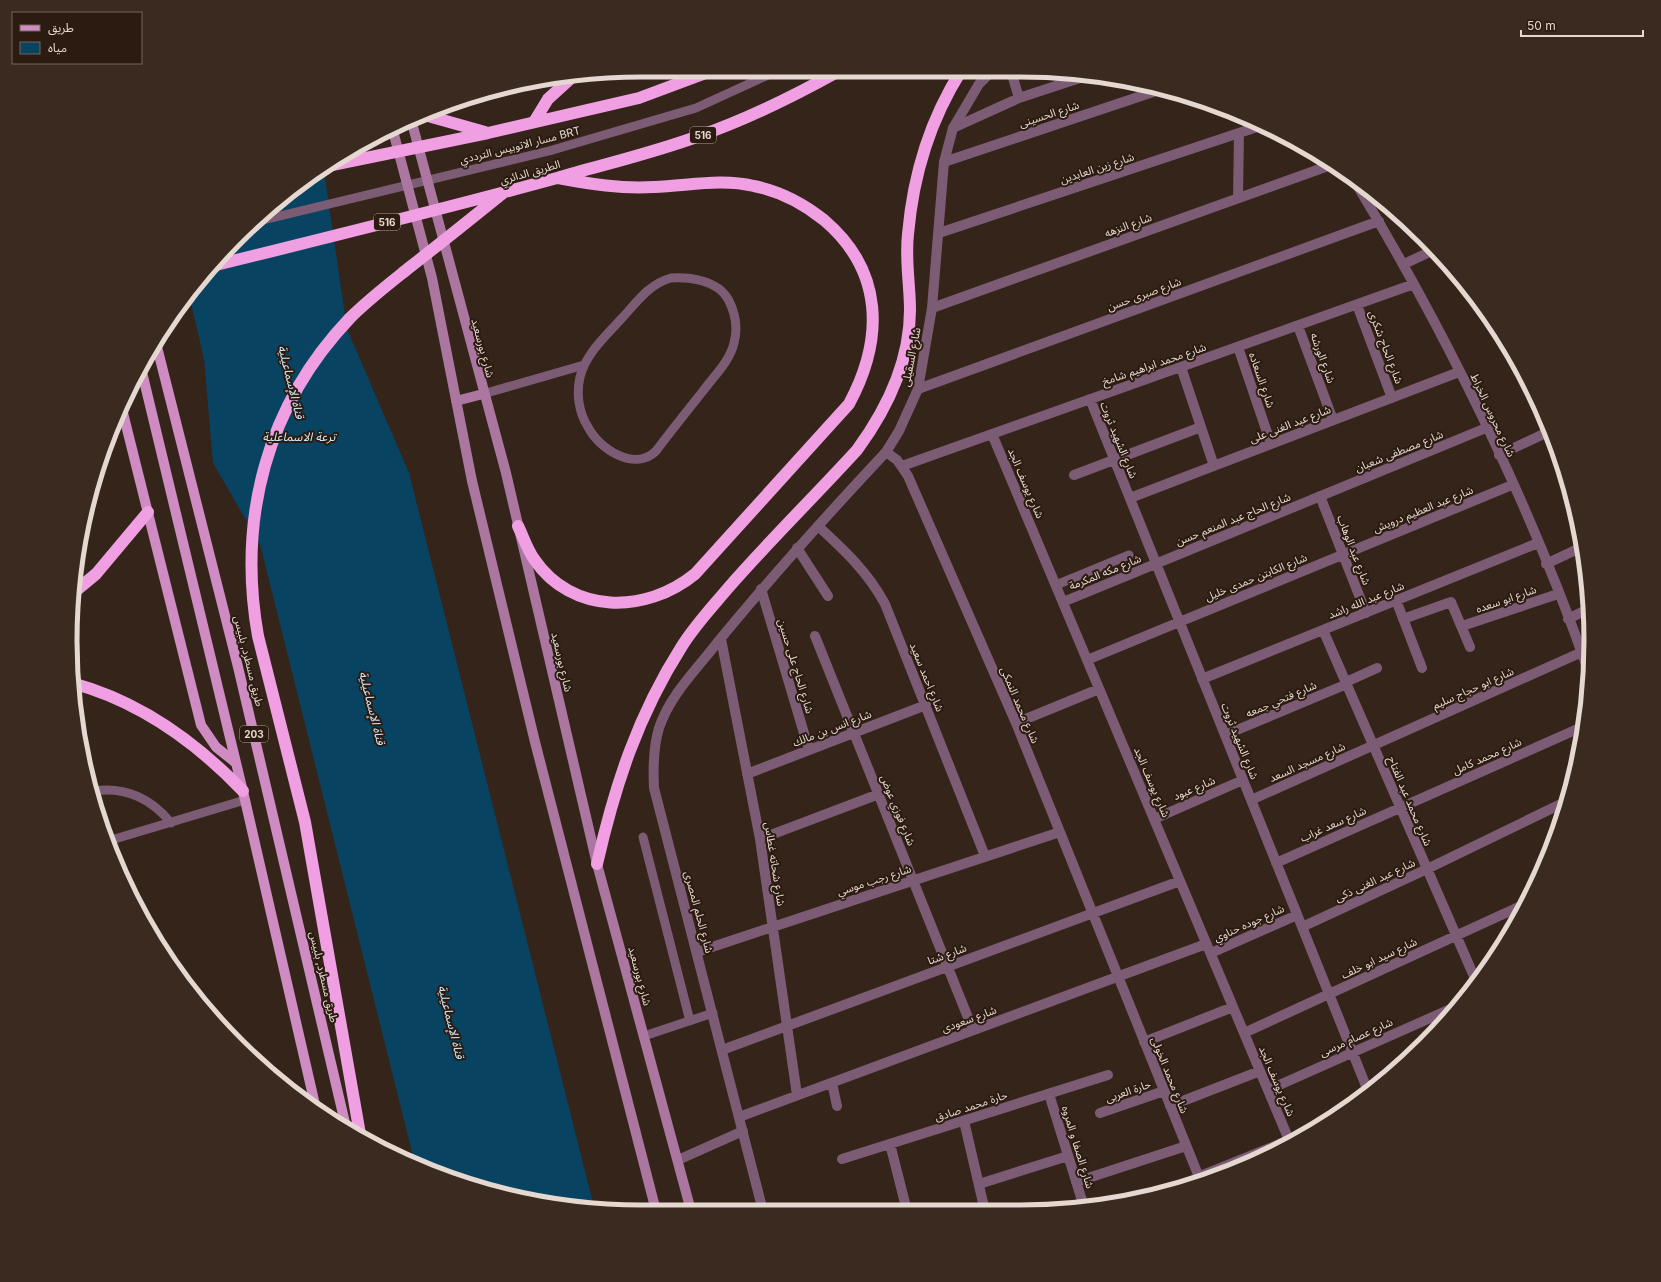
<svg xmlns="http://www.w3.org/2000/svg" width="1661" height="1282" font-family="Inter,'Noto Sans Arabic',sans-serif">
  <rect width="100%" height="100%" fill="#352419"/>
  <path fill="#094362" d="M324 171 347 329 409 473 594 1207H566L457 1182 414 1160 260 544 213 463 204 359 190 299 237 237Z"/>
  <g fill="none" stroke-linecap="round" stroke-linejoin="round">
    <path stroke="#7c5b75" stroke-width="9" d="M259 221 549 151 696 108 779 70
      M671 278C690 277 717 280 728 299 735 312 738 328 734 343 730 361 714 376 703 391 687 411 671 431 656 451 635 472 599 449 588 427 579 413 576 394 580 377 586 353 606 336 622 318 637 302 649 284 671 278Z
      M483 394 584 365
      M1056 585 1129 555
      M94 791C125 786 152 799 171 823
      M643 837 690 1021
      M108 841 245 800
      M644 1036 713 1013"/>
    <path stroke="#7c5b75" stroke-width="10" d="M1011 71 1019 98
      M953 128 1019 98 1086 76
      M944 162 1162 89
      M1354 180C1446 333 1529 502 1588 670
      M1238 198 1239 133
      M939 233 1263 125
      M1404 264 1434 250
      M1357 305 1392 398
      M932 308 1331 165
      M1298 326 1333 420
      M1238 347 1271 444
      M1181 367 1214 466
      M918 389 1379 221
      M1090 399 1368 1091
      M992 434 1289 1140
      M886 452 897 460 908 476 1016 723 1201 1182
      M1499 455 1550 431
      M902 466 1414 284
      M1074 475 1201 427
      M1320 496 1366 613
      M1130 498 1459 372
      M818 526C844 550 868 572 885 604L985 856
      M797 548 828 596
      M1546 564 1582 547
      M761 589 809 750
      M1396 600 1422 668
      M1063 602 1486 428
      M1403 619 1451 602 1470 647
      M1568 619 1588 609
      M1462 626 1558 594
      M1323 630 1476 981
      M815 636 973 1030
      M721 639 760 839 797 1095
      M1087 660 1512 485
      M1202 679 1538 543
      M1346 682 1377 668
      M1016 723 1099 689
      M1225 735 1347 684
      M747 774 926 705
      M1251 800 1582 652
      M1154 819 1243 780
      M760 839 879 794
      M1276 863 1582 727
      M1302 927 1427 869 1565 802
      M697 952 1060 832
      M1211 953 1297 915
      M1244 1033 1523 905
      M1144 1042 1233 1007
      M722 1050 1180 881
      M832 1083 837 1106
      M1268 1090 1455 1007
      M1049 1094 1084 1207
      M1170 1106 1260 1071
      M1100 1113 1164 1091
      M739 1117 1206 944
      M964 1121 984 1207
      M890 1144 906 1207
      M842 1159 1108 1075
      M678 1160 743 1131
      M1198 1177 1282 1143
      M1076 1182 1186 1146
      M979 1184 1068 1156"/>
    <path stroke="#7c5b75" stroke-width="10" d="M762 1207 654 788C653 768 653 748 659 728 670 695 696 670 717 643 771 577 828 514 886 452L899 431 918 389 932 308 944 162 953 128 979 84 992 71"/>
    <path stroke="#ab77a1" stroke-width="10" d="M412 123 506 473 597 864 690 1207
      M393 131 432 278 472 481 535 742 655 1207
      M456 401 483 394"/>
    <path stroke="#cf8cc3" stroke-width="10" d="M156 343 238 667 346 1127
      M141 368 245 800 316 1109
      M123 413 201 725 216 747 236 763"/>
    <path stroke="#f0a0e2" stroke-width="12" d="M428 116 485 132
      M534 122 548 99 570 79
      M332 165 488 133 639 98 714 70
      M216 265C330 237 444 209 557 178 605 164 653 153 699 136 748 119 794 96 839 71
      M518 526C523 536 527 549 534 559 572 615 646 614 695 574L849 404C884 339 884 271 824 220 804 204 779 191 754 186 720 178 688 186 654 187 621 189 590 184 558 178
      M73 593 96 574 148 512
      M72 683C139 701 195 741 243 791
      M597 864C615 785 638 715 682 646 695 625 713 606 729 587 770 540 815 496 857 450 887 409 910 362 910 310 910 285 905 260 908 234 913 177 930 120 961 71
      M360 1134 305 822 258 636C237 518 267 405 350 318 369 299 390 283 410 267 441 243 472 218 503 193"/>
  </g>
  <g text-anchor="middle" stroke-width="4" stroke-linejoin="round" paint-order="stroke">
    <g fill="#2b1b10" stroke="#ac9f97" stroke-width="1">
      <rect x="690" y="127" width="26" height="16" rx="3"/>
      <rect x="374" y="214" width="26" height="16" rx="3"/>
      <rect x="240" y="726" width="28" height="16" rx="3"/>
    </g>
    <g font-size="10" font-weight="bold" fill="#e4d8d1">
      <text x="703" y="139">516</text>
      <text x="387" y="226">516</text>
      <text x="254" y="738">203</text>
    </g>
    <g font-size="11" fill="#e4d8d1" stroke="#2b1b10">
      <text transform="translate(1049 114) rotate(-18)" y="4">شارع الحسينى</text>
      <text transform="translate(520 145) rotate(-14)" y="4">مسار الاتوبيس الترددي BRT</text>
      <text transform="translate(1097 168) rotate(-18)" y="4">شارع زين العابدين</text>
      <text transform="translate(530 172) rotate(-16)" y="4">الطريق الدائري</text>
      <text transform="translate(1128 225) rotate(-20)" y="4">شارع النزهه</text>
      <text transform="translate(1144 294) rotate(-20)" y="4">شارع صبرى حسن</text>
      <text transform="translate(1386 347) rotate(69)" y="4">شارع الحاج شكرى</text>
      <text transform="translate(483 348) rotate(75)" y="4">شارع بورسعيد</text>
      <text transform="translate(911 357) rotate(-79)" y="4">شارع السقيلى</text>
      <text transform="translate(1323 358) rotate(70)" y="4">شارع الورشه</text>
      <text transform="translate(1154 364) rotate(-19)" y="4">شارع محمد ابراهيم شامخ</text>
      <text transform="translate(1262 380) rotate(71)" y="4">شارع السعاده</text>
      <text transform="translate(1493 415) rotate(65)" y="4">شارع محروس الخراط</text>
      <text transform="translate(1290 424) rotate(-21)" y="4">شارع عبد الغنى على</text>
      <text transform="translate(1119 440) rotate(68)" y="4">شارع الشهيد ثروت</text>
      <text transform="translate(1399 451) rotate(-22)" y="4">شارع مصطفى شعبان</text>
      <text transform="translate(1026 483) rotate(67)" y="4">شارع يوسف الجد</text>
      <text transform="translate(1423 509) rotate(-22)" y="4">شارع عبد العظيم درويش</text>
      <text transform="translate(1233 519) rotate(-22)" y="4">شارع الحاج عبد المنعم حسن</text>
      <text transform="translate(1354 550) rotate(69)" y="4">شارع عبد الوهاب</text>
      <text transform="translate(1105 572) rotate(-22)" y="4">شارع مكه المكرمة</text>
      <text transform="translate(1256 577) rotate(-22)" y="4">شارع الكابتن حمدى خليل</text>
      <text transform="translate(1506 599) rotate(-19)" y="4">شارع ابو سعده</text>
      <text transform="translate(1366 600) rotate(-22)" y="4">شارع عبد الله راشد</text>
      <text transform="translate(249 661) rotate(76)" y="4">طريق مسطرد, بلبيس</text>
      <text transform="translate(562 662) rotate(77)" y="4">شارع بورسعيد</text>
      <text transform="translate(796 666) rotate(73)" y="4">شارع الحاج على حسين</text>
      <text transform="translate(927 677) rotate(68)" y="4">شارع احمد سعيد</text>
      <text transform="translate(1473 688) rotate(-24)" y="4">شارع ابو حجاج سليم</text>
      <text transform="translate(1281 699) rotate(-23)" y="4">شارع فتحي جمعه</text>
      <text transform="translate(1020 705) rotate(67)" y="4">شارع محمد النمكى</text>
      <text transform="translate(832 728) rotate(-21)" y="4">شارع انس بن مالك</text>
      <text transform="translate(1240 741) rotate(68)" y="4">شارع الشهيد ثروت</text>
      <text transform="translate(1487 756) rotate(-24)" y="4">شارع محمد كامل</text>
      <text transform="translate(1307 762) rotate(-24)" y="4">شارع مسجد السعد</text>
      <text transform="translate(1152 782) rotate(67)" y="4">شارع يوسف الجد</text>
      <text transform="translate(1194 788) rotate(-23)" y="4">شارع عبود</text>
      <text transform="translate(1410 801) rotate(67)" y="4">شارع محمد عبد الفتاح</text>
      <text transform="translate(898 810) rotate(68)" y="4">شارع فوزي عوض</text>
      <text transform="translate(1333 824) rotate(-24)" y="4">شارع سعد غراب</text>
      <text transform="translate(775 864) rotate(81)" y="4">شارع شحاته غطاس</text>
      <text transform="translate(874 880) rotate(-18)" y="4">شارع رجب موسي</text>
      <text transform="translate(1375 880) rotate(-25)" y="4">شارع عبد الغنى ذكى</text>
      <text transform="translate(699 912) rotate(75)" y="4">شارع الحلم المصرى</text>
      <text transform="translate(1249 923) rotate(-24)" y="4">شارع جوده حناوي</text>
      <text transform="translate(947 954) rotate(-20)" y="4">شارع شتا</text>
      <text transform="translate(1379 958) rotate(-25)" y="4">شارع سيد ابو خلف</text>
      <text transform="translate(640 976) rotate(75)" y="4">شارع بورسعيد</text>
      <text transform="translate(324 977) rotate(77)" y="4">طريق مسطرد, بلبيس</text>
      <text transform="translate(969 1019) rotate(-20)" y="4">شارع سعودى</text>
      <text transform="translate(1356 1037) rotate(-24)" y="4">شارع عصام مرسى</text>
      <text transform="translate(1170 1075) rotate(68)" y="4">شارع محمد الخولى</text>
      <text transform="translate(1277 1081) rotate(67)" y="4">شارع يوسف الجد</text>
      <text transform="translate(1128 1091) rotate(-19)" y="4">حارة العربى</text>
      <text transform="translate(971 1106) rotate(-18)" y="4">حارة محمد صادق</text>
      <text transform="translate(1078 1147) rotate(73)" y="4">شارع الصفا و المروه</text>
    </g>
    <g font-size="12" font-style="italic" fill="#d1e7f6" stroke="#2b1b10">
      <text transform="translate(291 382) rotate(76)" y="4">قناة الإسماعيلية</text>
      <text x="299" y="441">ترعة الاسماعلية</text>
      <text transform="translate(372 708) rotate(76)" y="4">قناة الإسماعيلية</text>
      <text transform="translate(451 1022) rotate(76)" y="4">قناة الإسماعيلية</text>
    </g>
  </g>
  <path d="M0 0H1661V1282H0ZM641 77H1020A564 564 0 0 1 1584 641V641A564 564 0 0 1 1020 1205H641A564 564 0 0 1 77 641V641A564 564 0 0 1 641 77Z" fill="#3a2a1f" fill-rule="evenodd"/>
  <path fill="none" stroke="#e4d8d1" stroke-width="5" d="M641 77H1020A564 564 0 0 1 1584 641V641A564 564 0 0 1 1020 1205H641A564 564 0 0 1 77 641V641A564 564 0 0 1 641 77Z"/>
  <rect x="12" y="12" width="130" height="52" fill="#2b1b10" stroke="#75675d"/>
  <rect x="20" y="25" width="20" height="6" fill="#cf8cc3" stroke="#75675d"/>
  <text x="48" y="32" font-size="12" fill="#e4d8d1">طريق</text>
  <rect x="20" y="42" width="20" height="12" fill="#094362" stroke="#75675d"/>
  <text x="48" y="52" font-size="12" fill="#e4d8d1">مياه</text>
  <path d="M1521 30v6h122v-6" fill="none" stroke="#e4d8d1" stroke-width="2"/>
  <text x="1527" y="30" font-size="12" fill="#e4d8d1" stroke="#2b1b10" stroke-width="3" paint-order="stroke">50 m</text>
</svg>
